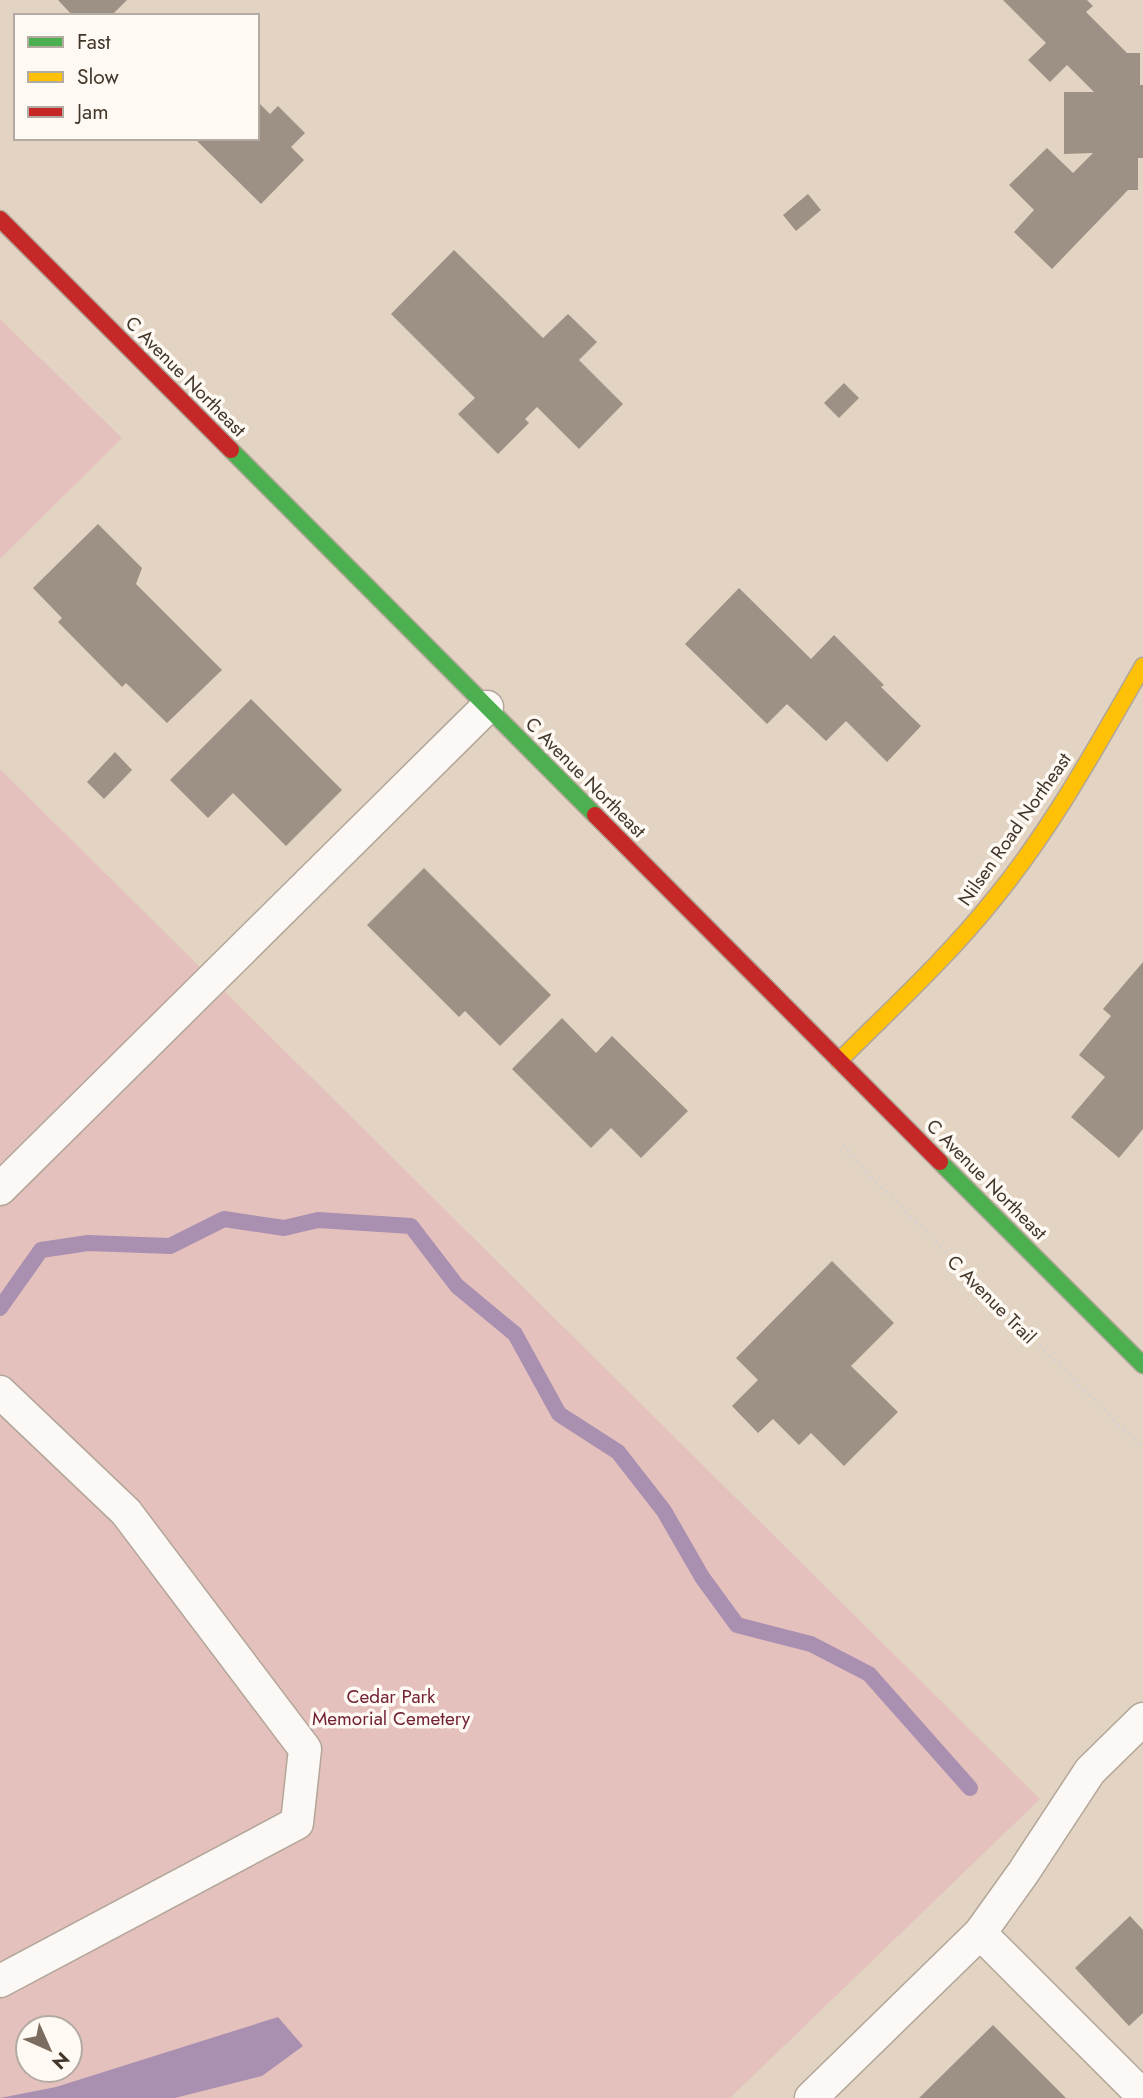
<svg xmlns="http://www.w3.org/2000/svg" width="1143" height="2098" font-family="Jost,sans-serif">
  <rect width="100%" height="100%" fill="#e3d3c2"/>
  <path fill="#e5c1be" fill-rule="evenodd" d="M0 319 122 438 0 559Z
    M0 769 1040 1799 730 2098H0ZM28 2028H70V2070H28Z"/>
  <path fill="#a990b0" d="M278 2017 303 2046 262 2076 175 2098H0L56 2087Z"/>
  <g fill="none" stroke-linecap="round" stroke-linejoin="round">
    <path stroke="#a990b0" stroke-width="16" d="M0 1308 41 1250 88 1243 170 1246 224 1219 284 1228 318 1220 411 1226 457 1286 515 1334 559 1414 618 1452 664 1511 702 1577 737 1625 811 1644 869 1674 970 1788"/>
  </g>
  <path fill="#9d9084" d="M58 0H127L111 16H73Z
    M1003 0H1087L1093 6 1086 12 1127 53H1140V85H1143V158H1138V190H1128L1052 269 1014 232 1034 210 1009 185 1047 148 1073 173 1093 153 1064 154V92H1094L1067 65 1050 82 1028 60 1046 43Z
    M257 101 270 114 278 106 305 133 291 147 304 160 261 204 194 138H257Z
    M808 194 821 210 796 231 783 215Z
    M454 250 543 338 568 314 597 342 579 360 623 404 579 449 537 407 525 419 529 423 498 454 458 414 475 398 391 314Z
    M844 383 859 398 839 418 824 403Z
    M98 524 142 568 136 584 222 670 167 723 126 683 122 687 58 622 62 618 33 588Z
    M739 588 811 659 834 635 884 685 881 687 921 726 887 762 846 721 826 741 787 704 767 724 685 644Z
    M251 699 342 790 286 846 233 793 208 818 170 780Z
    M115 752 132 770 104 799 87 782Z
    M424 868 551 995 500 1046 465 1011 459 1017 367 925Z
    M1143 962V1129L1119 1158 1071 1117 1105 1077 1079 1055 1111 1016 1103 1009Z
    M562 1018 596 1053 612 1036 688 1111 641 1158 611 1128 591 1148 512 1069Z
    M832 1261 894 1323 851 1366 898 1412 844 1466 811 1433 799 1445 773 1419 758 1433 732 1406 758 1380 736 1358Z
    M1130 1916 1143 1930V2013L1129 2026 1075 1968Z
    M993 2025 1066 2098H919Z"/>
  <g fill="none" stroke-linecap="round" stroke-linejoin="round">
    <g stroke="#b2a699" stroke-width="35">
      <path id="lane" d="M0 1189 487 707
        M0 1392 126 1512 305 1749 297 1823 0 1981
        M980 1933 1143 2096
        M811 2098 980 1933 1023 1873 1090 1771 1143 1719"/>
    </g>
    <g stroke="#b2a699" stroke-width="19">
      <path id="fast" d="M231 450 595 815
        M940 1162 1143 1365"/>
    </g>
    <g stroke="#b2a699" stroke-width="19">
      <path id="slow" d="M839 1061C892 1008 947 958 994 899 1052 828 1097 746 1143 666"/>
    </g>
    <g stroke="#b2a699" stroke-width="19">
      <path id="jam" d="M0 219 231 450
        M595 815 940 1162"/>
    </g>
    <path stroke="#d7d2cd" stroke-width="4.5" stroke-dasharray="2 5" stroke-linecap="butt" d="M843 1145 867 1173 1143 1449"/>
    <use href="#lane" stroke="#fbf8f6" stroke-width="32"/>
    <use href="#fast" stroke="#4caf50" stroke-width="16"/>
    <use href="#slow" stroke="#ffc107" stroke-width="16"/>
    <use href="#jam" stroke="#c62828" stroke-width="16"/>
  </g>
  <g text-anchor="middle" stroke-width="7" stroke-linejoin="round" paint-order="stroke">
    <g font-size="19" fill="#413629" stroke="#fff9f3">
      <text transform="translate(186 376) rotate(45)" y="7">C Avenue Northeast</text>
      <text transform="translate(586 777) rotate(45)" y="7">C Avenue Northeast</text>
      <text transform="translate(1014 829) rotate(-55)" y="7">Nilsen Road Northeast</text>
      <text transform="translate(987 1179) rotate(45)" y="7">C Avenue Northeast</text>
      <text transform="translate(992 1299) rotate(45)" y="7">C Avenue Trail</text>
    </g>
    <g font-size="19" fill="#722237" stroke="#fff9f3">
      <text x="391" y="1703">Cedar Park<tspan x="391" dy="22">Memorial Cemetery</tspan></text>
    </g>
  </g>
  <rect x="14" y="14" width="245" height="126" fill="#fff9f3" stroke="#b3aba2" stroke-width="2"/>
  <rect x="28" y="37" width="35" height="10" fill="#4caf50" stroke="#b3aba2" stroke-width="2"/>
  <text x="77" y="49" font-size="21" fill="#413629">Fast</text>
  <rect x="28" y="72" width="35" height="10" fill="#ffc107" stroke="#b3aba2" stroke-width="2"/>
  <text x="77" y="84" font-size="21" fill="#413629">Slow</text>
  <rect x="28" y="107" width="35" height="10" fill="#c62828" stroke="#b3aba2" stroke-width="2"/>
  <text x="77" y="119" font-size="21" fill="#413629">Jam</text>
  <g transform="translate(49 2049) rotate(135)"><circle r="33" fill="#fff9f3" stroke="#b3aba2" stroke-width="2"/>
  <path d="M0-5L12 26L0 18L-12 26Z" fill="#7a6d5f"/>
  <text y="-10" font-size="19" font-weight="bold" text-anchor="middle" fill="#413629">N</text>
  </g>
</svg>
